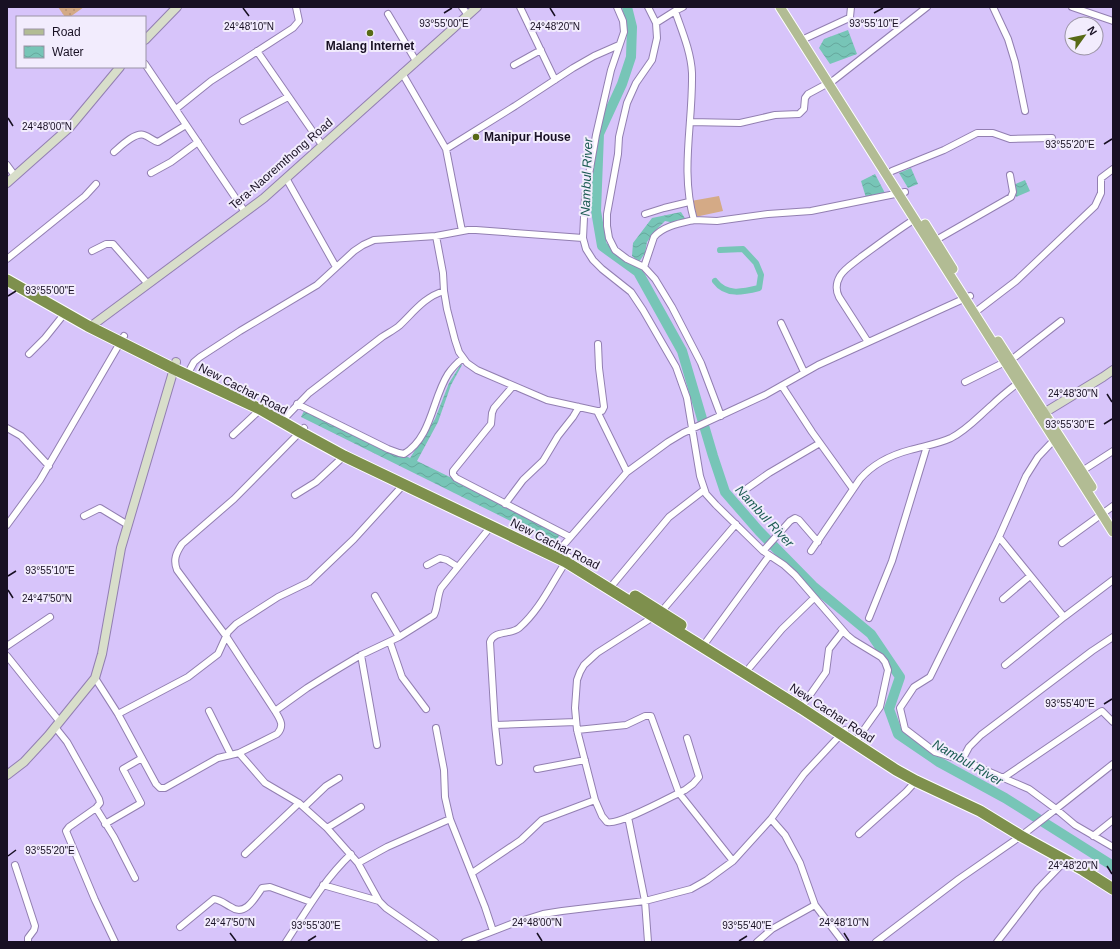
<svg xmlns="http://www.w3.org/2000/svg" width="1120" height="949" font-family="Arial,sans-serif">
  <defs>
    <pattern id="grass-dots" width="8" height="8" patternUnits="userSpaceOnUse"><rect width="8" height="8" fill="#d4aa86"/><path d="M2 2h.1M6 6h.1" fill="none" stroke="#b59173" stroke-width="1.8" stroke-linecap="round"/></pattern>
    <pattern id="water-waves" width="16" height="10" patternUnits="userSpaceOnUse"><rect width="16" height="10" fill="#77c5b7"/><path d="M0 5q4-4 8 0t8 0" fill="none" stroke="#66a89d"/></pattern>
  </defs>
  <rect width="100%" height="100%" fill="#d7c4fa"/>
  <path fill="url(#grass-dots)" d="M58 7H84L70 17H65Z"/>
  <path fill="#d4aa86" d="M719 196 723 211 695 217 691 201Z"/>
  <path fill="url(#water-waves)" d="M848 30 857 54 830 64 819 48 824 39Z
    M911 168 918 184 908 188 899 173Z
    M875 174 886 195 867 201 861 181Z
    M1025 180 1030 191 1016 197 1013 185Z
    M681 212 686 220 675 223 665 221 655 231 647 242 645 253 639 262 632 256 633 243 652 218Z
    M461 364 462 365 451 385 438 422 417 461 505 504 560 534 555 543 301 417 305 409 410 458 435 419 449 383Z"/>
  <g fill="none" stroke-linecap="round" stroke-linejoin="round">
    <path stroke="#77c5b7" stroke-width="6" d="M715 281C726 296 743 292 759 288L761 275 756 263 743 249 720 250"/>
    <path stroke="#77c5b7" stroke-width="10" d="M627 7 632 27 631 57 622 84 599 134 596 211 602 246 638 272 682 351 713 456 725 492 759 531 813 586 871 634 900 677 889 709 898 734 939 762 1005 798 1113 866"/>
    <g stroke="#927fb1" stroke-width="8">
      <path id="street" d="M462 7 468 15
        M520 7 555 80
        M617 7 623 21 624 32 611 70 596 135 585 197 583 238 586 249 593 260 602 269 631 292 643 310 676 367 687 398 700 476 706 494 716 505 763 551 784 565 795 575 847 635 853 640 881 657 885 662 888 670 880 707 858 738
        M648 7 656 23
        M683 7 675 11C682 31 691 52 692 73 693 123 680 171 694 220L717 221 768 214 811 211 905 192
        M993 7 1008 39 1015 62 1025 111
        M1072 7 1113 21
        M388 14 416 61
        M806 38 847 19 850 17 851 7
        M257 51 322 145
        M145 64 245 212
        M514 65 541 50
        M402 73 446 149 462 231
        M176 109 211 81 293 28 299 21 296 7
        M243 121 288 97
        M690 122 740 123 775 115 799 114 804 109 805 98 808 94 834 80 927 7
        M446 149 515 106 573 68 594 56 619 45
        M114 152C121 146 135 132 144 135 150 137 153 141 158 142L186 125
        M7 165 15 176
        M892 171 944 150 977 133H993L1010 139 1052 138
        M151 173 171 162 198 142
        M286 178 336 267
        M645 214 664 208 689 202
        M694 220C681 223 663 226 654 237L644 267 655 279 672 307 701 363 721 416
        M436 236 443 273 444 291 447 309 455 340 459 352 467 363 477 370 547 400 597 411 627 472
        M936 240 1011 197 1013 192 1010 175
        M92 251 106 244H113L148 284
        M7 259 85 196 96 184
        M644 267 627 259 615 250 609 238 607 226V214L618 154 619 137 627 103 636 83 652 60 657 38 656 23 675 11
        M978 310 1016 281 1095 206 1101 193V178L1113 169
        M781 323 804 372
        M868 342 839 297C836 291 836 283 840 276 845 268 854 263 861 257 879 244 896 231 915 219
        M29 354 45 338 65 313
        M1011 360 1061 321
        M187 375 194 362 200 357 240 331 317 285 354 251 363 245 374 240 436 236 468 230H476L583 238
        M965 382 1005 362
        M513 386 494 408 492 413 491 424 453 471V474L456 478 570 537
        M782 386 812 432 853 489
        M297 404 388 449 399 453 404 454C432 437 432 399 448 374 452 368 457 363 463 358
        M597 411H602L604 407 599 368 598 344
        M281 422 309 393 382 337C388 333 394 330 399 326 413 313 424 297 444 291
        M7 428 21 436 49 466
        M304 428 234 499 182 544C176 553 173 560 177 570L226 636 275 711 307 688 331 673 361 655 399 637 434 615C438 607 437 597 441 588L492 525
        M233 435 265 405
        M1054 440 1038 457 1026 476 999 537 930 677 914 687 900 708 905 729 935 752 962 760 1029 789 1056 809 1113 764
        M1082 471 1113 451
        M742 492 769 473 820 443
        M295 495 316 482 344 456
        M505 504 523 480 543 461 558 436 573 417 579 407
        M84 516 100 508 128 525
        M7 525 40 480 124 336
        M999 537 1064 617 1005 665
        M1062 543 1113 506
        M763 551 790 521 795 518 799 520 818 542
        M811 551 860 479C873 464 891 455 910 450 924 446 938 444 951 438 967 430 979 416 992 405 1000 397 1009 390 1018 383
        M554 556 627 472 668 442 683 433 765 395 818 365 970 296
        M427 565 440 558 447 560 458 567
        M614 583 669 517 704 490
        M375 596 399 637
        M1003 599 1030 576
        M1064 617 1113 580
        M869 618 892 561 927 446
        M390 642 402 677 426 709
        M7 646 50 617
        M703 646 769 556
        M361 655 377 745
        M7 656 60 722
        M750 667 782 629 814 598
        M95 678 118 714 156 784 160 788H165L218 758 239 753 265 783 299 803 327 828 358 863 379 901 386 908 435 942
        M805 702 826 672 829 649 843 631
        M209 711 231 755
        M118 714 188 677 218 654 228 632 236 624 278 597 309 582 354 539 405 483
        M495 725 490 642C494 630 511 635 519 628 541 609 553 580 569 557
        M55 727 67 742 99 799 100 803 96 808 69 827 66 831 95 900 115 942
        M436 728 444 770 445 797 450 819 485 907 493 931
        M577 730 626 725 645 716H651L679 793 733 861
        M687 738 699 777 693 784 685 790C672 796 618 826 607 822L602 816 595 800 577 730 575 708 577 680 580 672 584 665 597 653 661 612 736 524
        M239 753 277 734C285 726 280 719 275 711
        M962 760 969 747 981 735 1092 651 1113 637
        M499 762 495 725 576 722
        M537 769 585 760
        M1003 778 1100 712 1102 711 1113 722
        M304 807 326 786 339 778
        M96 808 114 837 135 878
        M628 817 645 901 648 942
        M771 819 785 835 800 863 815 905 843 942
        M105 824 141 803 123 769 142 758
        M327 828 361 807
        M859 834 906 792 916 781
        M1093 836 1113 820
        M245 854 299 803
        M358 863 387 847 450 819
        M15 865 35 926 34 930 28 938V942
        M472 873 521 840 542 820 595 800
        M323 885 379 901
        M180 927 214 899C221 900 225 904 231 907 245 917 255 898 262 888L270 887 311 902
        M286 942C307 910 323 881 351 854
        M465 942 514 923 543 914 562 911 645 901 691 889 707 880 733 861 771 819 804 774 845 730
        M757 942 772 929 815 905
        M876 942 959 879 1021 836 1056 809 1075 825 1113 847
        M997 942 1038 889 1066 860"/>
    </g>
    <g stroke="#927fb1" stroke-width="10">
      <path id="secondary" d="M145 40 177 7
        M7 183 70 127 120 67
        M90 327 264 198 477 7
        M1039 416 1103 377 1113 370
        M7 775 24 762 48 736 95 678 102 654 121 548 176 362"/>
    </g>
    <g stroke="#fff" stroke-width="11">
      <path id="primary" d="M780 7 1113 532
        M925 224 953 269
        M998 341 1092 487"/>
    </g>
    <g stroke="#fff" stroke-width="13">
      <path id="highway" d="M7 280 88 326 174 369 260 409 300 432 344 456 566 562 801 708 896 770 916 781 980 811 1021 836 1083 870 1113 889
        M635 596 681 625"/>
    </g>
    <use href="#street" stroke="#fff" stroke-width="6"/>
    <use href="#secondary" stroke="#d8deca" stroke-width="8"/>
    <use href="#primary" stroke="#b2bc94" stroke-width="9"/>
    <use href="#highway" stroke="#7e904d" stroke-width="11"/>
  </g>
  <path fill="none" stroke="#181023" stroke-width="1.5" d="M243 8 249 16M550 8 555 16M444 13 452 8M874 13 883 8M8 118 13 126M1104 144 1112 139M8 296 16 291M1107 394 1112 402M1104 424 1112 419M8 576 16 571M8 590 13 598M1104 704 1112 699M8 856 16 850M1107 866 1112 874M230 933 236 941M537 933 542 941M844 933 849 941M308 941 316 936M739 941 747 936"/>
  <g fill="#586a16" stroke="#f2ecfd" stroke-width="1.5">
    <circle cx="370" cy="33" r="4"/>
    <circle cx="476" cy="137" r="4"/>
  </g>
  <g text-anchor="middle" stroke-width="4" stroke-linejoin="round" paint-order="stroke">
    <g font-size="12" font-weight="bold" fill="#181023" stroke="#f2ecfd">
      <text x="370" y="50">Malang Internet</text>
      <text x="484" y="141" text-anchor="start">Manipur House</text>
    </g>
    <g font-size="12" fill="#181023" stroke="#f2ecfd">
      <text transform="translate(281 164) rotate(-41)" y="4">Tera-Naoremthong Road</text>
      <text transform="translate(243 389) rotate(27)" y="4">New Cachar Road</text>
      <text transform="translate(555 544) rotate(27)" y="4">New Cachar Road</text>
      <text transform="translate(832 713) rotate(33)" y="4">New Cachar Road</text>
    </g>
    <g font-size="13" font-style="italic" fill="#1c5c53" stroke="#f2ecfd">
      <text transform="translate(586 177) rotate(-88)" y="5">Nambul River</text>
      <text transform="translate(765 516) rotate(47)" y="5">Nambul River</text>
      <text transform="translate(968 762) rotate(30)" y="5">Nambul River</text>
    </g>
  </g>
  <g font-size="10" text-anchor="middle" fill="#181023" stroke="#f2ecfd" stroke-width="4" stroke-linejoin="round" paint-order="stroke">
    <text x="444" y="27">93°55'00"E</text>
    <text x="874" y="27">93°55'10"E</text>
    <text x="249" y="30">24°48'10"N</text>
    <text x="555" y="30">24°48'20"N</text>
    <text x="47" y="130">24°48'00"N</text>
    <text x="1070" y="148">93°55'20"E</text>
    <text x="50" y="294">93°55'00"E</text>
    <text x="1073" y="397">24°48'30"N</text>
    <text x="1070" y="428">93°55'30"E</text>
    <text x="50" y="574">93°55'10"E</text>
    <text x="47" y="602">24°47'50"N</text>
    <text x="1070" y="707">93°55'40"E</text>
    <text x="50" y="854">93°55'20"E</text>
    <text x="1073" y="869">24°48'20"N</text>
    <text x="230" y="926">24°47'50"N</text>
    <text x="537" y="926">24°48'00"N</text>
    <text x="844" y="926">24°48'10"N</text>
    <text x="316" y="929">93°55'30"E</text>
    <text x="747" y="929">93°55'40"E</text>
  </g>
  <rect width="1120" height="949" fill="none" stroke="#181023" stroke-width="16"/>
  <rect x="16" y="16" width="130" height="52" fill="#f2ecfd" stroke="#9b94a6"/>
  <rect x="24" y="29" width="20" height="6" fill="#b2bc94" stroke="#9b94a6"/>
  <text x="52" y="36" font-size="12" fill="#181023">Road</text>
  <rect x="24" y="46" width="20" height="12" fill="url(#water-waves)" stroke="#9b94a6"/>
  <text x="52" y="56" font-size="12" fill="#181023">Water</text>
  <g transform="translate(1084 36) rotate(57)"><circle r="19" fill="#f2ecfd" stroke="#9b94a6"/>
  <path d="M0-3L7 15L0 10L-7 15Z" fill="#586a16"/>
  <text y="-6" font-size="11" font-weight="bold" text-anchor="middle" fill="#181023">N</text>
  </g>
</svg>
